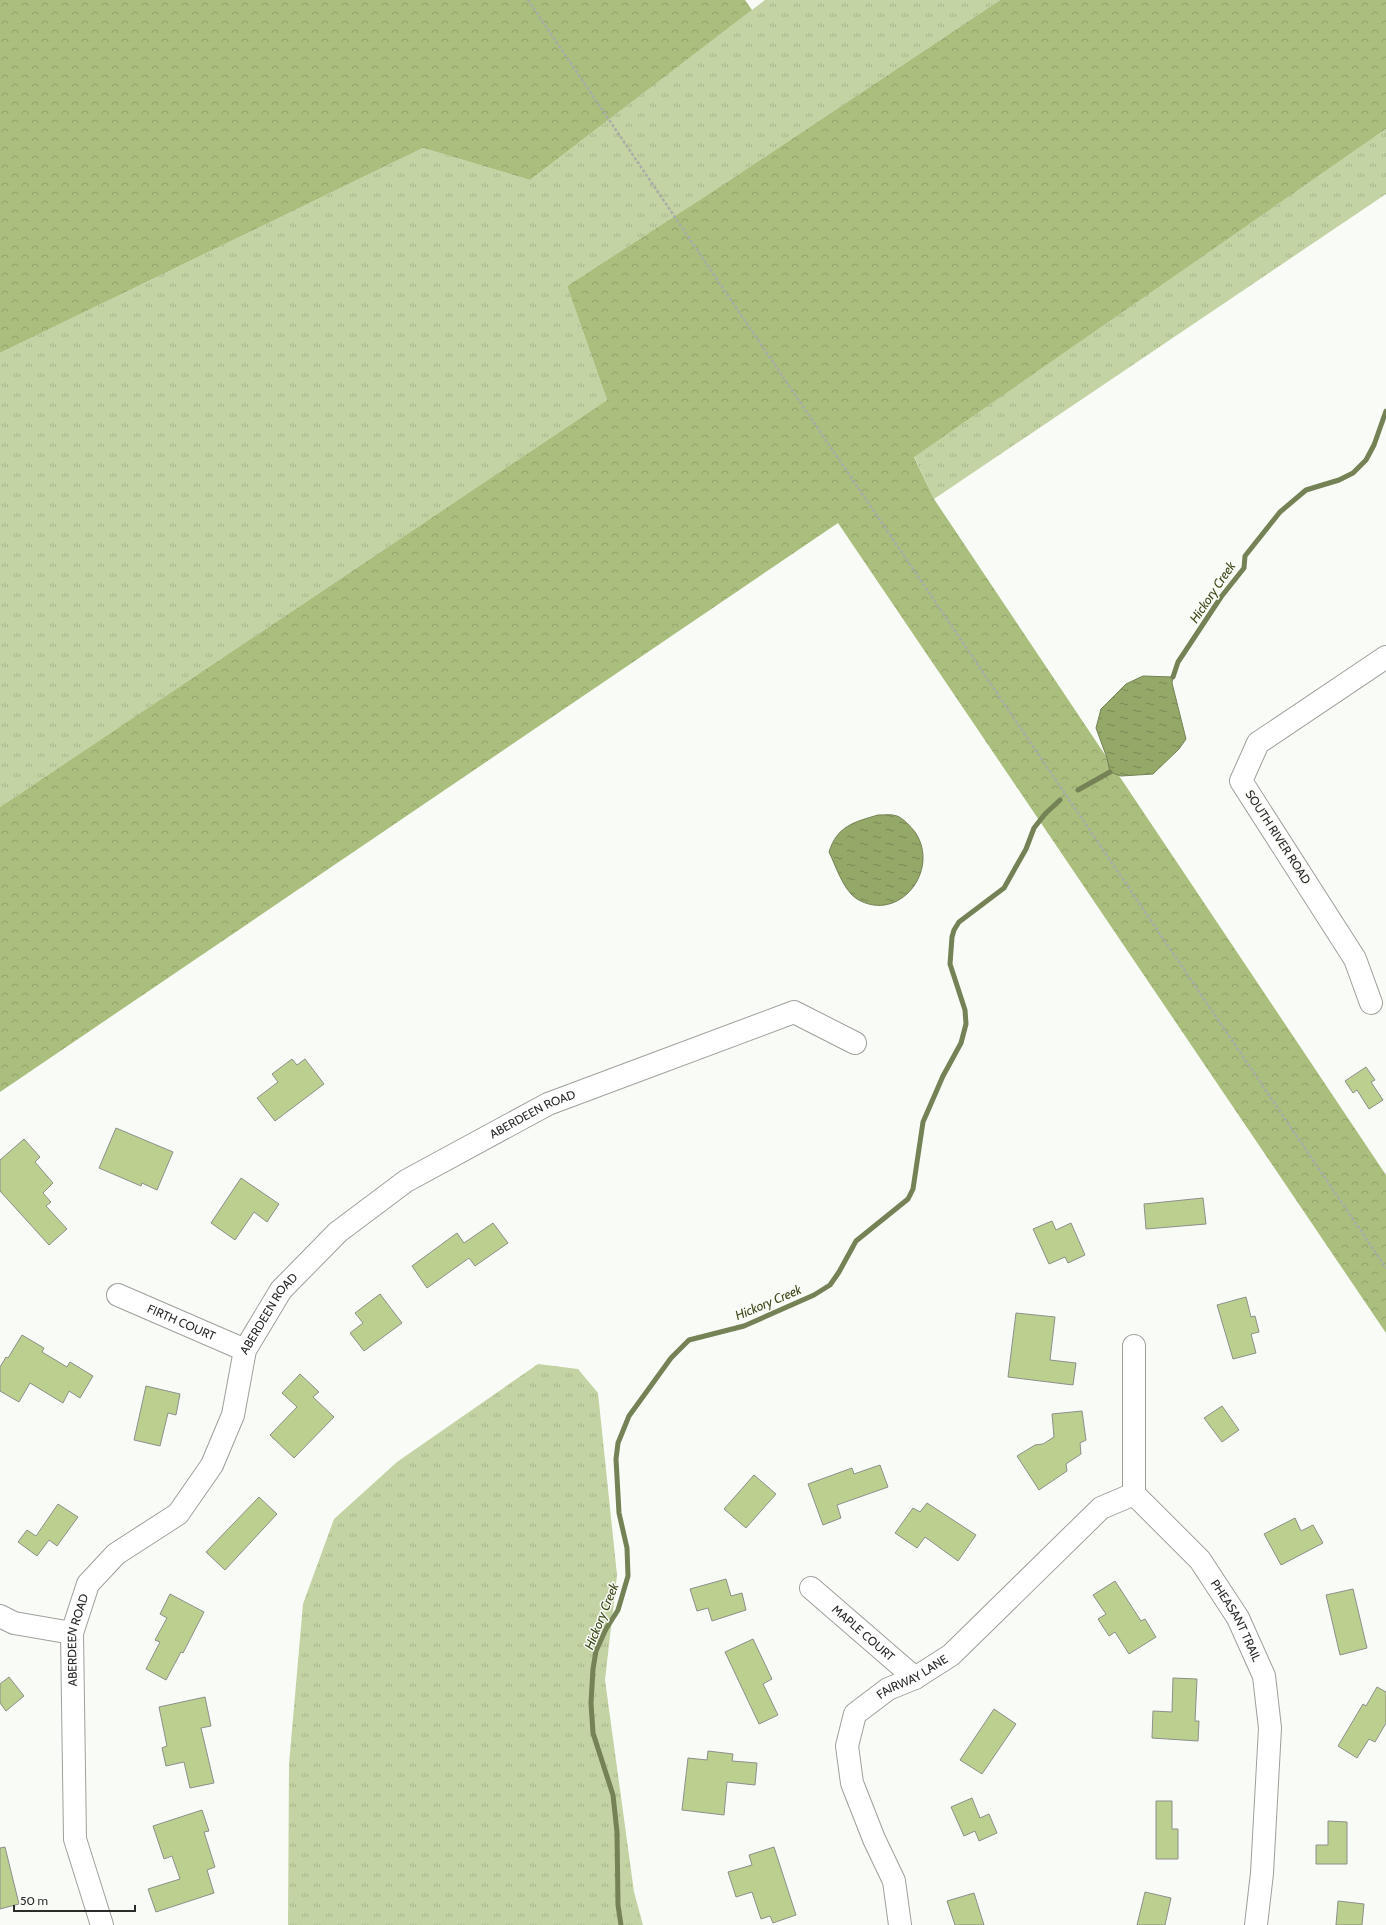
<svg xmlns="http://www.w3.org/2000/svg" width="1386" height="1925" font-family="Cabin,sans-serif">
  <defs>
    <pattern id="grass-tufts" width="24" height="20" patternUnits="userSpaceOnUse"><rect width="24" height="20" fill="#c3d3a3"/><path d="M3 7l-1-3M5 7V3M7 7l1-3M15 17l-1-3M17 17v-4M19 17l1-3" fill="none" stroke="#a8b58c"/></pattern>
    <pattern id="forest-crowns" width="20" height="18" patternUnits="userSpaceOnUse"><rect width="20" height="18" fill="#aabe7d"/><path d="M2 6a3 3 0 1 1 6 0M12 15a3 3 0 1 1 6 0" fill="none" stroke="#92a36c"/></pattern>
    <pattern id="water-ripples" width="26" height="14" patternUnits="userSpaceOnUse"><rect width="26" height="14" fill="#94a868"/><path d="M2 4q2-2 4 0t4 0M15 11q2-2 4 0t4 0" fill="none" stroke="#798956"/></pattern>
  </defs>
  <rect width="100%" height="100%" fill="#f9fbf6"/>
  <path fill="url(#grass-tufts)" d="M765 0H1000L724 184 567 286 607 400 0 807V353L423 148 530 180Z
    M1386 129V194L934 499 914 456Z
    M538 1364 578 1369 598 1393 617 1575 605 1680 634 1892 643 1925H288L289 1764 303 1604 334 1519 397 1462Z"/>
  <path fill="url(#forest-crowns)" d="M0 0H745L752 10 530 180 423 148 0 353Z
    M1000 0H1386V129L914 457 934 499 1386 1175V1333L838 523 0 1092V807L607 400 567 286 724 184Z"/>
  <path fill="url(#water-ripples)" stroke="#748255" d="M1143 676 1173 677 1172 683 1186 739 1179 749 1153 774 1121 776 1110 772 1107 758 1096 728 1101 709 1126 684Z
    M878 815C884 815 892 814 897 816 903 818 911 827 915 832 941 870 899 924 857 899 843 890 836 866 829 852 837 826 854 822 878 815Z"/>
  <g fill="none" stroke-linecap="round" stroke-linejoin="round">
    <path stroke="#748255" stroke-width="5" d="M1173 677 1178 662 1186 650 1221 597 1244 568 1245 556 1280 512 1306 490 1339 480 1353 473 1366 460 1374 445 1386 411
      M1078 790 1110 772
      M621 1925 618 1905 617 1832 613 1795 593 1733 591 1703 593 1669 596 1651 606 1629 618 1610 628 1576 627 1548 619 1513 616 1459 618 1443 629 1416 671 1358 689 1340 744 1326 814 1295 830 1285 839 1272 856 1241 908 1199 913 1189 923 1122 943 1076 961 1043 966 1024 965 1010 950 964 952 937 954 930 959 922 1004 888 1026 849 1034 828 1045 814 1060 800"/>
  </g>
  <path fill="#bbd08e" stroke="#8d8f8b" d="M292 1059 297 1065 305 1059 324 1084 275 1121 257 1098 278 1082 272 1074Z
    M1366 1067 1375 1080 1371 1082 1383 1100 1369 1109 1357 1090 1353 1093 1345 1081Z
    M116 1128 173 1152 157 1190 142 1183 141 1186 99 1168Z
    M24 1139 40 1157 35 1162 53 1183 43 1193 51 1202 46 1206 67 1229 49 1245 0 1191V1160Z
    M241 1178 279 1204 267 1222 254 1212 235 1240 211 1223Z
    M1203 1198 1206 1224 1146 1229 1144 1204Z
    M1052 1221 1056 1230 1071 1223 1085 1255 1068 1263 1065 1257 1049 1264 1033 1229Z
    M493 1223 508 1243 475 1266 469 1258 427 1288 412 1266 457 1233 464 1243Z
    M380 1294 402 1323 364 1351 350 1333 363 1323 355 1313Z
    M1246 1297 1251 1317 1255 1316 1259 1332 1251 1334 1256 1353 1233 1359 1217 1305Z
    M1016 1313 1055 1317 1050 1360 1076 1363 1073 1385 1008 1377Z
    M22 1335 44 1348 42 1352 67 1367 70 1362 93 1376 80 1398 69 1391 63 1403 30 1383 19 1402 0 1391V1367L6 1357 8 1358Z
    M300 1374 319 1392 313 1397 334 1417 294 1458 270 1435 297 1407 282 1393Z
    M146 1386 180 1394 176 1415 168 1413 160 1446 134 1440Z
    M1222 1406 1239 1430 1222 1442 1204 1418Z
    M1082 1411 1086 1440 1080 1443 1081 1454 1066 1464 1067 1471 1039 1490 1017 1456 1035 1445 1043 1444 1054 1437 1052 1414Z
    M880 1465 888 1487 837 1505 841 1518 823 1525 808 1484 852 1468 854 1474Z
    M754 1475 776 1494 746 1528 724 1509Z
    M259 1497 277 1514 225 1570 206 1552Z
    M927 1503 976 1535 958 1561 925 1537 917 1548 895 1533 913 1508 920 1512Z
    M58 1504 78 1517 57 1546 49 1540 37 1556 18 1542 27 1530 36 1536Z
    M1295 1518 1301 1531 1313 1525 1323 1543 1281 1565 1264 1534Z
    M726 1579 731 1596 742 1593 746 1610 712 1621 708 1608 697 1611 690 1589Z
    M1115 1581 1141 1621 1145 1619 1156 1637 1129 1654 1115 1632 1109 1636 1098 1619 1106 1614 1093 1595Z
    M1353 1589 1367 1648 1340 1655 1326 1595Z
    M170 1594 204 1612 183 1653 181 1652 166 1680 146 1669 160 1642 155 1640 167 1618 160 1614Z
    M753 1639 772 1679 763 1684 778 1715 759 1724 725 1652Z
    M9 1677 24 1696 6 1711 0 1703V1684Z
    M1173 1678 1197 1679 1195 1721H1199L1198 1741 1152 1738 1153 1711 1172 1712Z
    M1377 1687 1386 1692V1723L1375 1742 1369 1739 1357 1758 1338 1746 1363 1704 1366 1706Z
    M205 1697 211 1726 201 1728 214 1783 190 1788 184 1762 166 1766 162 1748 167 1746 159 1707Z
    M994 1709 1016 1724 982 1774 960 1760Z
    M708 1751 733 1754 732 1761 757 1763 755 1785 727 1782 724 1815 682 1810 688 1758 707 1760Z
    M972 1798 980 1818 989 1814 997 1833 979 1841 975 1831 964 1836 951 1807Z
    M1156 1801H1172V1829H1178V1859H1156Z
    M202 1810 209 1831 204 1832 215 1867 207 1870 214 1893 156 1912 148 1889 180 1879 172 1856 164 1859 153 1826Z
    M1328 1821 1347 1822V1864H1316V1845H1328Z
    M5 1847 19 1904 0 1909V1848Z
    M774 1847 796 1915 773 1923 770 1916 761 1919 752 1892 736 1897 728 1872 752 1865 749 1855Z
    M1145 1892 1171 1898 1165 1925H1137Z
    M974 1893 984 1925H955L947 1901Z
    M1338 1901 1364 1904 1362 1925H1336Z"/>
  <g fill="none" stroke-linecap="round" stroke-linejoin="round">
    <g stroke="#9fa09c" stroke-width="24">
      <g id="minor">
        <path d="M1371 1003 1355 959 1241 781 1258 743 1386 657"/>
        <path id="s1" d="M118 1295 245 1350"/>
        <path id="s2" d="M1134 1346V1494L1200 1560 1238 1618 1264 1676 1270 1728 1262 1873 1256 1925"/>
        <path id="s3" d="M811 1588 915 1678"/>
        <path d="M0 1616 14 1623 72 1633"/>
        <path id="s4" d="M102 1925 75 1839 72 1633 88 1584 116 1554 178 1514 212 1465 233 1415 245 1350 281 1290 338 1232 406 1181 548 1104 794 1012 855 1043"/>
        <path id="s5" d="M900 1925 894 1881 874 1839 852 1783 847 1746 855 1714 888 1689 915 1678 951 1655 1101 1508 1134 1494"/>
      </g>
    </g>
    <path stroke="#aaaca8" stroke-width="2.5" stroke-dasharray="3 2" stroke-linecap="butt" d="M528 0 1386 1268"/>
    <use href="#minor" stroke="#fff" stroke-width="22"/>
  </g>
  <g text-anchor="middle" stroke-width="3" stroke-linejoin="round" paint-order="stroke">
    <g font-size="12" fill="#2b2b2a" stroke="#f9fbf6">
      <text transform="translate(1278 837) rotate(57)" y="4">SOUTH RIVER ROAD</text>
      <text dy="4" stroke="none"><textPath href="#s4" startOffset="1022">ABERDEEN ROAD</textPath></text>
      <text dy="4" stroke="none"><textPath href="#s4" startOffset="686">ABERDEEN ROAD</textPath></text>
      <text dy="4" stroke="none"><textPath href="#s1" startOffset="69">FIRTH COURT</textPath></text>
      <text dy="4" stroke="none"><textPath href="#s2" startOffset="312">PHEASANT TRAIL</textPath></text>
      <text dy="4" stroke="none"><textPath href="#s3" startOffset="69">MAPLE COURT</textPath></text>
      <text dy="4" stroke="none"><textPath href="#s4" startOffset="290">ABERDEEN ROAD</textPath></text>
      <text dy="4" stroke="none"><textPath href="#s5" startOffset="290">FAIRWAY LANE</textPath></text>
    </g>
    <g font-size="13" font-style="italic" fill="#3b4818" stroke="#f9fbf6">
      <text transform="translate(1212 592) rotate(-56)" y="5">Hickory Creek</text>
      <text transform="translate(768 1302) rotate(-23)" y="5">Hickory Creek</text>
      <text transform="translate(601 1616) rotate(-68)" y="5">Hickory Creek</text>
    </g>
  </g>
  <path d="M14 1905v6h121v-6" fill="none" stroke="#2b2b2a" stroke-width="2"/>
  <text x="20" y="1905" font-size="12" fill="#2b2b2a" stroke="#f9fbf6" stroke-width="3" paint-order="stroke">50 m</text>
</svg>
